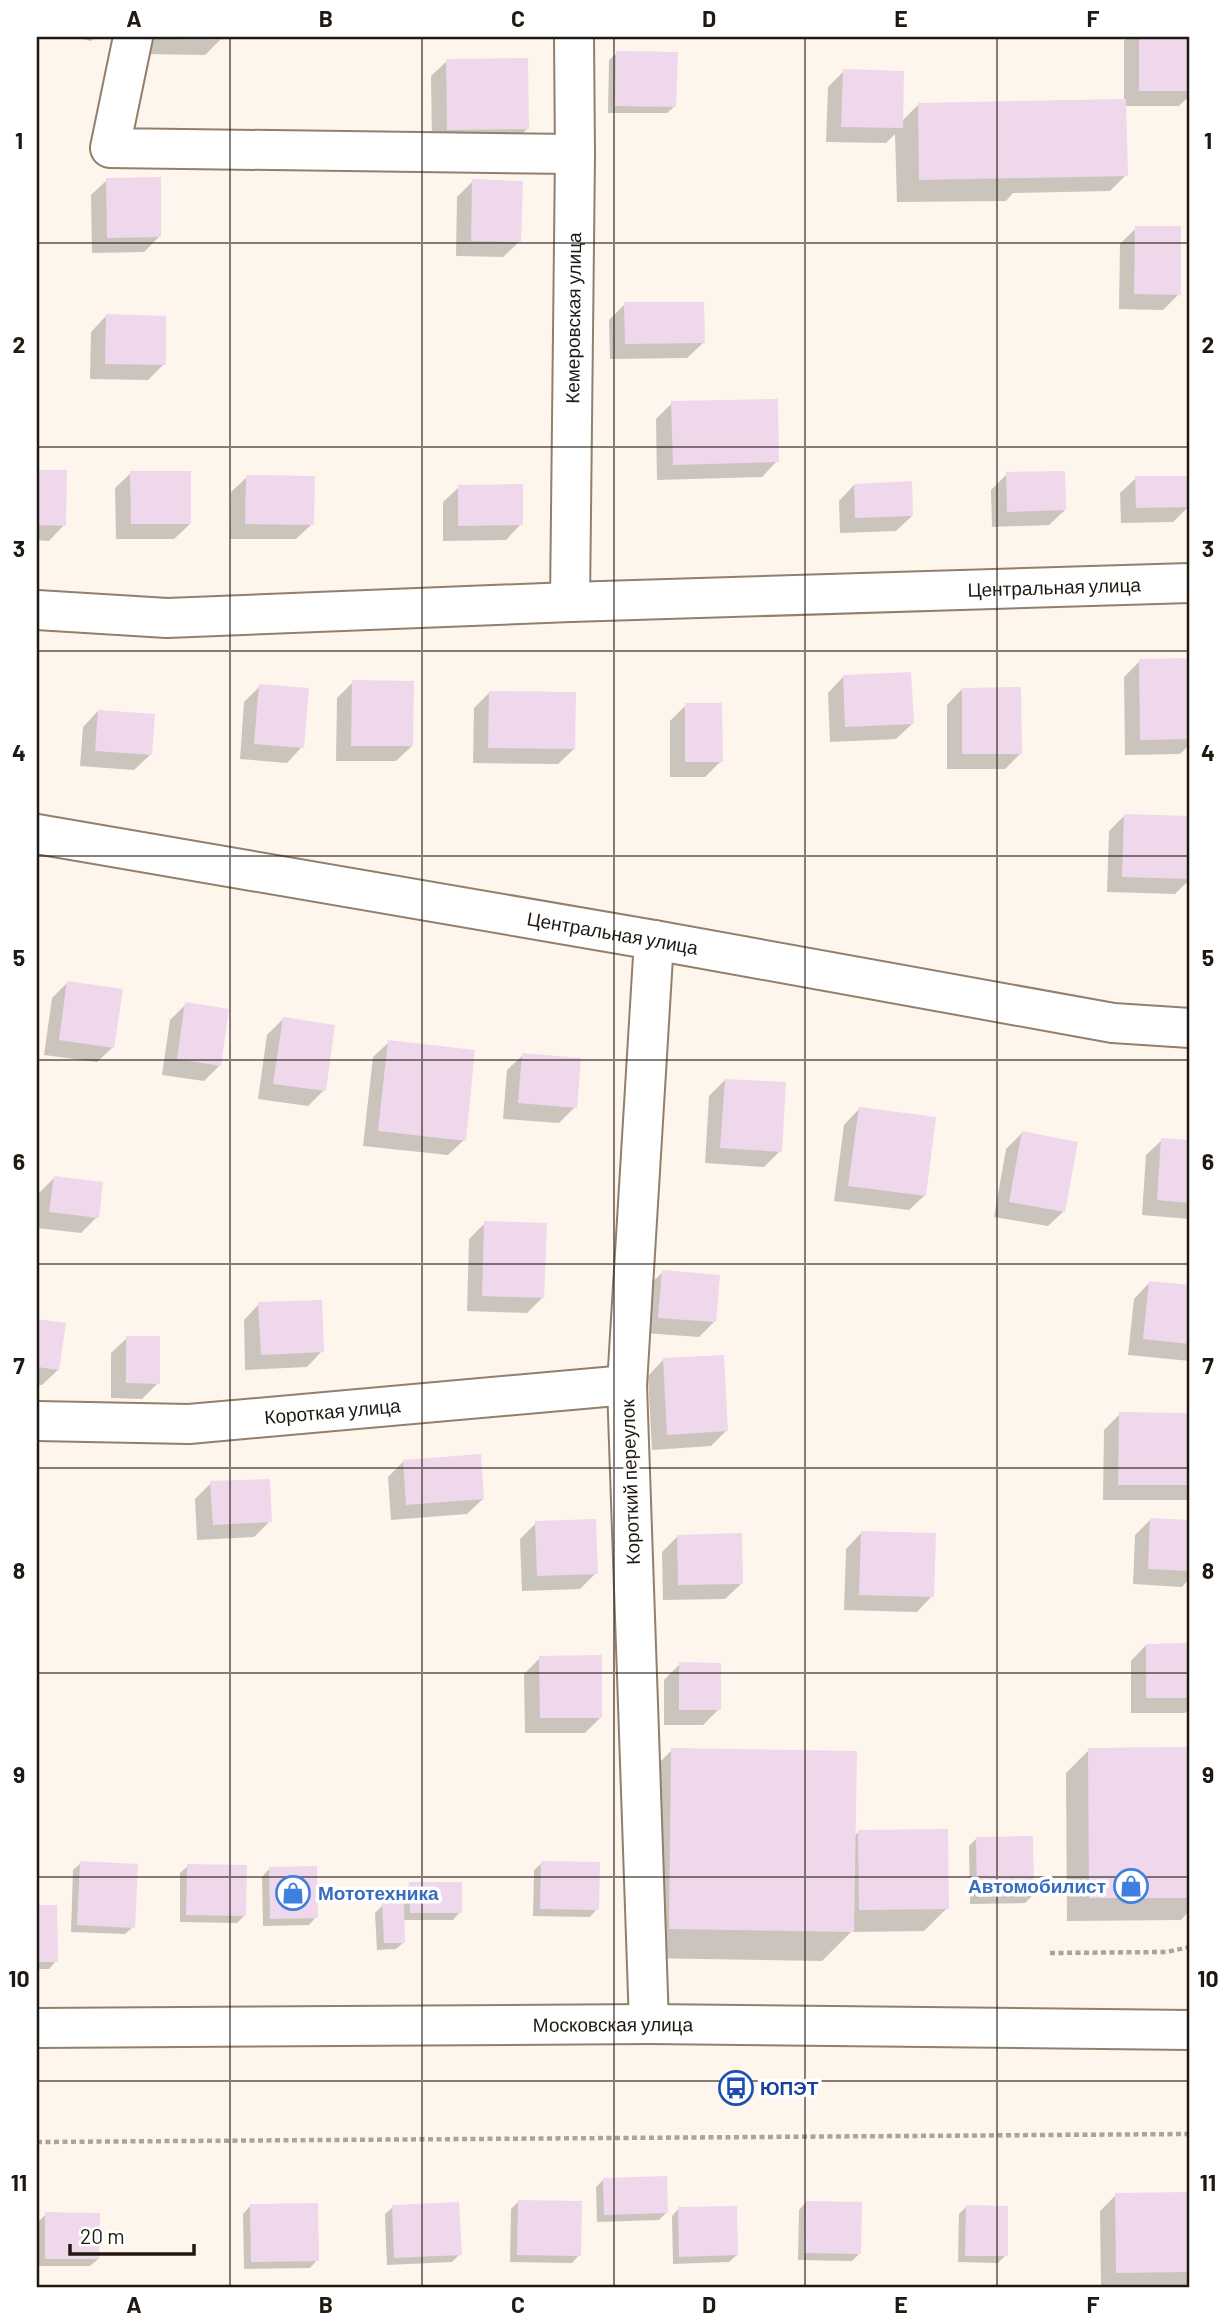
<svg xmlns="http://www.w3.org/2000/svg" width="1227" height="2324" font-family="Barlow,sans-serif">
  <rect width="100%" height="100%" fill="#fef5ed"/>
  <path fill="#0003" d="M72 37H96L91 41Z
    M144 37H221V39L205 55 144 54Z
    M1128 37H1190V95L1179 106H1125L1126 175 1110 191 1013 193 1006 201 897 202 895 134 886 143 826 142 828 87 844 71 901 122 918 105 1124 101V41Z
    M617 53 675 106 667 113H608L609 60Z
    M447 61 527 129 512 144 432 145 431 76Z
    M107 180 160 236 144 252 92 253 91 195Z
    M473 181 519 242 503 257 456 256 457 197Z
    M1136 228 1179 294 1163 310 1119 309 1120 244Z
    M625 304 703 343 687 358 610 359 609 320Z
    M106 316 164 364 148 380 90 379 91 332Z
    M672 403 777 461 762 477 657 480 656 419Z
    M37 471 65 472 64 525 49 541 37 540Z
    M131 473 190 524 174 539H116L115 488Z
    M1007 474 1065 510 1049 525 992 527 991 490Z
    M247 477 312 524 296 539H230L231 492Z
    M1136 478 1189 506 1173 522 1121 523 1120 493Z
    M854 485 912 516 896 531 840 533 839 501Z
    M459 487 521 524 506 540 443 541V502Z
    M1190 660V744L1180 754 1125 755 1124 677 1140 661Z
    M843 677 912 724 896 739 830 742 828 693Z
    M353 682 412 746 396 761H336L337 698Z
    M260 686 302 747 287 763 240 759 244 702Z
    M962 689 1020 754 1005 769H947V705Z
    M490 692 574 749 558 764 473 763 474 708Z
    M686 705 721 761 705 777H670V721Z
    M98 711 150 755 134 770 80 766 83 727Z
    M1125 815 1190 818V879L1175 894 1107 892 1109 831Z
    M68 982 113 1047 97 1062 44 1055 52 998Z
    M186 1004 220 1065 204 1081 162 1075 170 1020Z
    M283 1019 324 1090 308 1106 258 1099 267 1035Z
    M389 1042 464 1140 448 1155 363 1146 373 1057Z
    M523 1055 575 1107 559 1123 503 1119 507 1070Z
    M725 1080 780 1151 764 1167 705 1163 709 1096Z
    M859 1109 925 1195 909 1210 834 1201 844 1125Z
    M1022 1133 1064 1211 1048 1226 994 1217 1006 1149Z
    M1162 1140 1190 1142V1219L1142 1215 1146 1155Z
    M54 1178 97 1217 81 1233 37 1228 38 1194Z
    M485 1223 542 1298 527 1313 467 1311 469 1239Z
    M663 1272 714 1322 699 1337 644 1333 647 1287Z
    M1149 1283 1190 1287V1361L1128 1355 1134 1299Z
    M259 1304 322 1351 307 1367 245 1370 244 1320Z
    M37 1321 64 1324 58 1370 42 1385H37Z
    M127 1338 158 1383 142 1399 111 1398V1353Z
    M663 1360 727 1430 711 1446 652 1450 648 1376Z
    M1120 1414 1190 1415V1500H1103L1104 1430Z
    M404 1461 483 1499 467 1514 391 1520 388 1477Z
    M211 1483 270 1521 254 1537 197 1540 195 1499Z
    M1150 1520 1190 1521V1578L1182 1587 1133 1584 1135 1535Z
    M536 1523 596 1573 580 1589 522 1591 520 1539Z
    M861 1533 932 1596 917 1612 844 1610 846 1549Z
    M678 1536 741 1584 725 1599 663 1600 662 1552Z
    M1146 1645H1190V1707L1185 1713H1131V1661Z
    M540 1658 601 1717 585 1733H525L524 1674Z
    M680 1664 719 1709 703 1725H664V1680Z
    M1190 1748V1910L1181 1920 1067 1921 1066 1773 1089 1750Z
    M672 1750 854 1837 858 1832 947 1908 924 1931 851 1932 822 1961 641 1958 643 1779Z
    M977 1838 1032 1896 1025 1903 970 1904 969 1846Z
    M81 1863 133 1927 125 1934 71 1932 73 1870Z
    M542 1863 597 1909 590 1917 533 1916 534 1870Z
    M188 1866 245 1915 237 1923 180 1922V1873Z
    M269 1869 316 1917 309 1925 263 1926 262 1877Z
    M410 1884 460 1912 453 1920H403L404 1942 396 1949 377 1950 375 1913 383 1905H403V1892Z
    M38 1907 56 1961 49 1969H37Z
    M604 2179 666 2213 659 2220 597 2222 596 2187Z
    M1190 2194V2287H1101L1100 2211 1116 2195Z
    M519 2201 579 2255 572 2263 510 2262 511 2209Z
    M806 2202 860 2253 852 2261 798 2260 799 2210Z
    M250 2206 317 2260 310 2268 244 2269 243 2214Z
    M393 2207 460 2254 452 2262 387 2265 385 2214Z
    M966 2207 1006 2255 998 2263 958 2262 959 2214Z
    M679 2208 737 2255 729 2262 673 2264 672 2216Z
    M46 2214 98 2259 90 2266H38V2222Z"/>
  <path fill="#efd8eb" d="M158 37H222V40L158 39Z
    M1139 37H1190V91H1139Z
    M616 51 678 52 676 107 615 106Z
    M528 58 529 129 447 130 446 59Z
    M843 69 904 71 903 128 841 127Z
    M1126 99 1128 176 919 180 918 103Z
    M161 177V237L107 238 106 178Z
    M472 179 523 181 521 242 471 241Z
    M1135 226H1181V295L1134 294Z
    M624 302H704L705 343 625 344Z
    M106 314 166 316V365L105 364Z
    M778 399 779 462 673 465 671 401Z
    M37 470H67L66 526 37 525Z
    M130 471H191V524H131Z
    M1065 471 1066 510 1007 512 1006 472Z
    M246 475 315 476 314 525 245 524Z
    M1135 476H1190V507L1136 508Z
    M912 481 913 516 855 518 854 484Z
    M523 484V525L458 526V485Z
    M1190 658V739L1140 740 1139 659Z
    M911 672 914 724 845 727 843 675Z
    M352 680 414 681 413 746H351Z
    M259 684 309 688 304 748 254 744Z
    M1021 687 1022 754H962V688Z
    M489 691 576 692 575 749 488 748Z
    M685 703H722L723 762H685Z
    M98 710 155 714 152 755 95 751Z
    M1124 814 1190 816V879L1122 877Z
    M67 981 123 989 114 1048 59 1040Z
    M185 1002 229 1009 221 1066 177 1059Z
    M283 1017 335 1025 326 1091 273 1084Z
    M388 1040 475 1050 466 1141 378 1131Z
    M522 1053 581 1058 577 1108 518 1103Z
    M725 1079 786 1082 782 1152 720 1148Z
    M859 1107 936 1117 926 1196 848 1186Z
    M1022 1131 1078 1142 1065 1212 1009 1202Z
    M1161 1138 1190 1140V1203L1157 1200Z
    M54 1176 103 1182 99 1218 49 1212Z
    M484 1221 547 1223 544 1298 482 1296Z
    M662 1270 720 1275 716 1322 658 1318Z
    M1149 1281 1190 1285V1344L1143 1339Z
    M322 1300 324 1352 261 1355 258 1302Z
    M37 1319 66 1323 59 1370 37 1367Z
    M126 1336H160V1384L126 1383Z
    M724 1355 728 1431 667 1435 663 1358Z
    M1119 1412 1190 1413V1485H1118Z
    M481 1454 484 1499 406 1505 403 1460Z
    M270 1479 272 1522 213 1525 210 1481Z
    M1150 1518 1190 1520V1571L1148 1569Z
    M596 1519 598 1574 537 1576 535 1521Z
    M861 1531 936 1533 934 1597 859 1595Z
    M742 1533 743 1584 678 1585 677 1535Z
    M1190 1643V1698H1146V1644Z
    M602 1655V1718H540L539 1656Z
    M679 1662 721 1663V1710H679Z
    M1190 1747V1898H1089L1088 1748Z
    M671 1748 857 1751 854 1932 669 1929Z
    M948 1829 949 1909 859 1910 858 1830Z
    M1033 1836 1034 1896 977 1897 976 1837Z
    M80 1861 138 1864 135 1928 77 1925Z
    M541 1861 600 1862 599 1910 540 1909Z
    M187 1864 247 1865 246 1916 186 1915Z
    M317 1866 318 1918 270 1919 269 1867Z
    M409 1882H462V1913H410Z
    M382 1903H404L405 1943H384Z
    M38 1905H57L58 1962H38Z
    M667 2176 668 2213 604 2215 603 2178Z
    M1190 2192V2272L1116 2273 1115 2193Z
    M518 2200 582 2201 581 2256 517 2255Z
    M806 2201 862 2202 861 2254 804 2253Z
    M459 2202 462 2255 394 2258 392 2205Z
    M318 2203 319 2261 251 2262 250 2204Z
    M966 2205 1008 2206V2256H965Z
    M737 2206 738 2255 679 2257 678 2207Z
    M45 2212 100 2213 99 2259H45Z"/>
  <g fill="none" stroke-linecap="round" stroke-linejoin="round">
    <g stroke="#927f6c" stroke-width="42">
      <g id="minor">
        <path d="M133 37 110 148 575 154"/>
        <path id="s1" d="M570 602 575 154 574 37"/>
        <path id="s2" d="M37 610 167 618 570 602 1190 583"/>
        <path id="s3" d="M37 834 654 940 1113 1023 1190 1028"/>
        <path id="s4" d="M37 1421 189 1424 627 1385"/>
        <path d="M649 2024 627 1385 654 940"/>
      </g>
    </g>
    <g stroke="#927f6c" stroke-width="42">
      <g id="secondary">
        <path id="s5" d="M37 2028 649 2024 1190 2030"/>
      </g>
    </g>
    <path stroke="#aca49c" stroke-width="4.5" stroke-dasharray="5 3.5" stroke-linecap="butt" d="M1050 1953 1166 1952 1190 1947
      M37 2142 1190 2134"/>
    <use href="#minor" stroke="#fff" stroke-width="38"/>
    <use href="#secondary" stroke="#fff" stroke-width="38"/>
  </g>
  <path fill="none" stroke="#201912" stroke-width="2" stroke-opacity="0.55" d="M230 37V2287M422 37V2287M614 37V2287M805 37V2287M997 37V2287M37 243H1190M37 447H1190M37 651H1190M37 856H1190M37 1060H1190M37 1264H1190M37 1468H1190M37 1673H1190M37 1877H1190M37 2081H1190"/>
  <defs>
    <g id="shop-ring" transform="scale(1.75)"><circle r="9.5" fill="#fff" stroke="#3f7fe0" stroke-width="1.5"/><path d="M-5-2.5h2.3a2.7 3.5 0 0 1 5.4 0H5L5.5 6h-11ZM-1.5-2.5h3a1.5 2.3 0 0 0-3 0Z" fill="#3f7fe0"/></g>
    <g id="bus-ring" transform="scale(1.75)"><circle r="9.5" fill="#fff" stroke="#1a4fb4" stroke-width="1.5"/><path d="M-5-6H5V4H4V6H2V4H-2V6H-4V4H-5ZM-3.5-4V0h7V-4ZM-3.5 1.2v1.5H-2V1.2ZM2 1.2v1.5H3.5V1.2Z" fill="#1a4fb4"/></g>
  </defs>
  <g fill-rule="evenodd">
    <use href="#shop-ring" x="1131" y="1886"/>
    <use href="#shop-ring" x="293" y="1893"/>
    <use href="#bus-ring" x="736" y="2088"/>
  </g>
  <g text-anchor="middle" stroke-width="7" stroke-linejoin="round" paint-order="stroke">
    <g font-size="19" fill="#201912" stroke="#fff">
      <text dy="7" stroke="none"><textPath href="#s1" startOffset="284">Кемеровская улица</textPath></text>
      <text dy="7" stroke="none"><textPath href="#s2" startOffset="1018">Центральная улица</textPath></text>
      <text dy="7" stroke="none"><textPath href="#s3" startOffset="584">Центральная улица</textPath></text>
      <text dy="7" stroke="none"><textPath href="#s4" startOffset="296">Короткая улица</textPath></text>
      <text transform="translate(630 1482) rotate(-92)" y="7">Короткий переулок</text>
      <text dy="7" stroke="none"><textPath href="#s5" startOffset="576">Московская улица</textPath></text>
    </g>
    <g font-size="19" font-weight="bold" fill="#366cbe" stroke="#fff" text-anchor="end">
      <text x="1106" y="1893">Автомобилист</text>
      <text x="318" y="1900" text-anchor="start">Мототехника</text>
    </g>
    <g font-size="19" font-weight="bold" fill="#164399" stroke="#fff" text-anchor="start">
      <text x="760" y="2095">ЮПЭТ</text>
    </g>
  </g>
  <rect width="1227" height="2324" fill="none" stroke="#ffffff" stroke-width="77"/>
  <path d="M70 2244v10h124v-10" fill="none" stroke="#201912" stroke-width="3.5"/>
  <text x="80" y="2244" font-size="21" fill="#201912" stroke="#ffffff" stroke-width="5" paint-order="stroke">20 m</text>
  <rect x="38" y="38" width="1150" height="2248" fill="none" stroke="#201912" stroke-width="2.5"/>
  <g font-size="23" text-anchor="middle" font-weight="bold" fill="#201912">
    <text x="134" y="27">A</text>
    <text x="326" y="27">B</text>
    <text x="518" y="27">C</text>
    <text x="709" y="27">D</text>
    <text x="901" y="27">E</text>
    <text x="1093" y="27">F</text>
    <text x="19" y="149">1</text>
    <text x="1208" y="149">1</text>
    <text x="19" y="353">2</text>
    <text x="1208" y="353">2</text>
    <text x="19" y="557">3</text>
    <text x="1208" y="557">3</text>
    <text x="19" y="761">4</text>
    <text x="1208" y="761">4</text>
    <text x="19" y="966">5</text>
    <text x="1208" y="966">5</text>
    <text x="19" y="1170">6</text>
    <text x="1208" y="1170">6</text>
    <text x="19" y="1374">7</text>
    <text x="1208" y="1374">7</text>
    <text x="19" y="1579">8</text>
    <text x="1208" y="1579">8</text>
    <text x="19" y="1783">9</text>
    <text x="1208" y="1783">9</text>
    <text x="19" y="1987">10</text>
    <text x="1208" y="1987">10</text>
    <text x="19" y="2191">11</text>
    <text x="1208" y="2191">11</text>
    <text x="134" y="2313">A</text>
    <text x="326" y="2313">B</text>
    <text x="518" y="2313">C</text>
    <text x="709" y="2313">D</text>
    <text x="901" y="2313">E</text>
    <text x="1093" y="2313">F</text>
  </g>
</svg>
